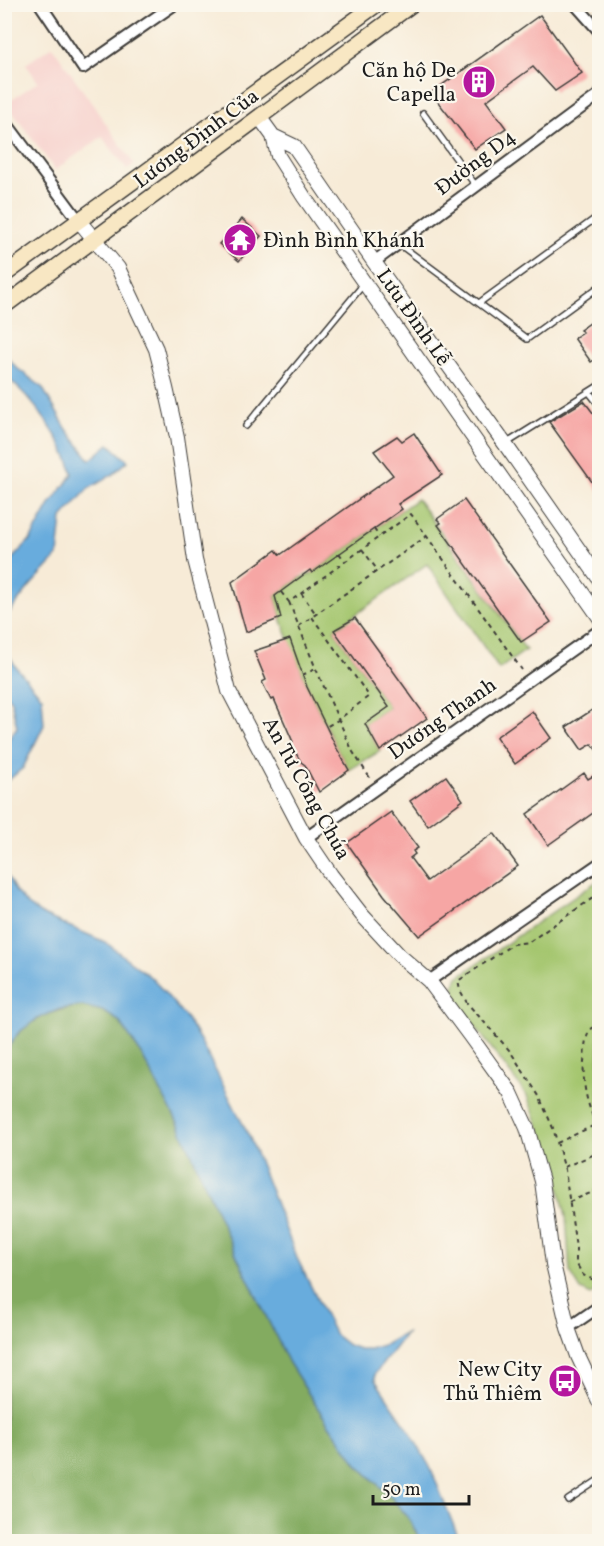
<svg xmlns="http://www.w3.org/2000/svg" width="604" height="1546" font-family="Vollkorn,serif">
  <rect width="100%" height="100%" fill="#fbf7ec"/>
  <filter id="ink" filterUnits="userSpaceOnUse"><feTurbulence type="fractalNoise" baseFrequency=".0167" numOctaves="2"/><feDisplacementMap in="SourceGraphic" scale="12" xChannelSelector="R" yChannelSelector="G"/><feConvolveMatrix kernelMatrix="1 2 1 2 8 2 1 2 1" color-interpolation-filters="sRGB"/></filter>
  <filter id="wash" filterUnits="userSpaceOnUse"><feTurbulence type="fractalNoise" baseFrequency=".008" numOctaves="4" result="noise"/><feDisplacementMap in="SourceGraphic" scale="24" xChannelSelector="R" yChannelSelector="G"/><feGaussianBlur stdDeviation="1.35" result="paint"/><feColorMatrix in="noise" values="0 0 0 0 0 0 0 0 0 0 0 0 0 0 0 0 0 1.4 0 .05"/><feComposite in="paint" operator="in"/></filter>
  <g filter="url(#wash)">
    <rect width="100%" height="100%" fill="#f7ebd7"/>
    <path fill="#f7d0cc" d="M52 46 134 164 127 169 102 137 55 170 6 103 38 82 26 64Z"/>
    <path fill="#a4c66e" stroke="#607145" stroke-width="1.5" d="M417 499 526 650 499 669 427 564 334 630 389 707 365 724 380 751 349 770 336 747 307 687 281 618 275 596 297 580 312 573Z
      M599 880 600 1290 591 1295 581 1290 570 1272 566 1216 554 1165 527 1096 478 1030 457 1004 454 986 458 977Z"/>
    <path fill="#83ab61" stroke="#50643e" stroke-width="1.5" d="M82 1006 103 1011 119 1021 141 1054 179 1125 232 1246 289 1363 321 1413 357 1464 391 1497 408 1517 421 1541 5 1542V1053C9 1046 13 1038 19 1033 36 1016 58 1009 82 1006Z"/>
    <path fill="#67acdd" stroke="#42647c" stroke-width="1.5" d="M4 354 17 368 42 387 66 428 90 460 109 444 128 461 112 475 88 489 62 518 58 556 30 586 5 618V566L30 540 51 503 73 474C64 441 32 397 5 376Z
      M4 647 16 667 42 697 44 725 23 768 5 783V744L17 727 11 701 5 693Z
      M4 870 16 892 28 905 43 915 105 942 153 979 187 1019 200 1040 250 1138 297 1258 335 1335 348 1345 359 1349H370L386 1344 407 1332 375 1374V1380L407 1427 430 1467 460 1541H421L408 1517 391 1497 357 1464 321 1413 289 1363 232 1246 179 1125 141 1054 119 1021 103 1011 82 1006 60 1009 37 1019 18 1033 5 1053Z"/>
    <g id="blocks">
      <path fill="#f6a6a4" d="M540 15 582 73 555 91 533 67 486 101 506 128 475 149 431 93Z
        M242 219 261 236 239 261 219 244Z
        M600 316V356L591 362 574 338 583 332 580 330Z
        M584 401 600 422V493L549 422Z
        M414 433 442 475 398 504 402 509 312 573 310 570 275 596 281 618 246 632 232 582 276 550 280 555 393 475 374 451 397 436 402 441Z
        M464 500 551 622 521 642 438 525 441 523 437 519Z
        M355 618 427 718 380 751 365 724 389 707 334 630Z
        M290 639 307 687 336 747 349 770 319 792 305 765 301 762 291 745 293 742 274 699 271 700 262 682 266 680 254 651Z
        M600 705V755L592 744 582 750 566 727Z
        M532 711 551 738 515 764 496 737Z
        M600 772V808L548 845 527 814 584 773 588 779Z
        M446 776 463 800 428 826 410 801Z
        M391 812 418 848 413 851 415 854 410 858 427 881 494 833 518 866 419 936 384 895 347 843Z"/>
    </g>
  </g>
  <g filter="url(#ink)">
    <use href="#blocks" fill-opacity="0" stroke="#3d3b38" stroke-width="1.5"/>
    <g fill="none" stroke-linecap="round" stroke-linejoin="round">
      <g stroke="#3d3b38" stroke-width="8">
        <path id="service" d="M423 113 476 186
          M399 244 527 339 600 286
          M479 303 600 215
          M589 392 600 406
          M246 426 363 285
          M507 443 600 385
          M568 1500 600 1479"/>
      </g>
      <g stroke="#3d3b38" stroke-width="14">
        <path id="minor" d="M40 4 83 68 175 4
          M575 4 600 32
          M4 120 79 221
          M374 262 600 94
          M306 838 600 630
          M429 981 600 863
          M568 1328 600 1306"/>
      </g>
      <g stroke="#3d3b38" stroke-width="16">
        <path id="tertiary" d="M260 118 273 136 278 156 304 197 600 618
          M273 136 294 146 374 262 505 444 600 580
          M79 221 118 268 156 349 166 388 177 437 195 560 229 691 306 838 331 875 362 915 399 955 429 981 470 1036 511 1093 527 1128 542 1181 553 1264 568 1328 578 1356 600 1403"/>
      </g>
      <g stroke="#3d3b38" stroke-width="18">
        <path id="secondary" d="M4 275 377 4
          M4 306 412 4"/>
      </g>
      <path stroke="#3d3b38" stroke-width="2" stroke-dasharray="4.5 4.5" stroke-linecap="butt" d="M374 529 379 537
        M362 549 378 571
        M339 553 345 561
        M281 592 289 602 411 514 522 670
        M301 593 316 614
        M289 602 316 669 353 752 370 778
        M312 617 369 696 338 720 326 727
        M299 626 427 536
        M302 675 316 669
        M600 893 529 942 513 944 458 981 460 990 467 1003 510 1051 539 1096 553 1128 565 1170 576 1248V1263L583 1275 594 1280 600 1279
        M600 1019C596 1024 591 1029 588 1034 584 1044 585 1052 584 1062 582 1087 588 1109 600 1131
        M557 1143 595 1125
        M564 1167 600 1152
        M569 1202 600 1189"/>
      <use href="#service" stroke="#fff" stroke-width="5"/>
      <use href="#minor" stroke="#fff" stroke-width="10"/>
      <use href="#tertiary" stroke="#fff" stroke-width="14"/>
      <use href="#secondary" stroke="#f8e7c3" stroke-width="15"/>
    </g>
  </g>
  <defs>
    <g id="building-disc" transform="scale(1.725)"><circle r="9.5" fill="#b5179e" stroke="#fbf7ec"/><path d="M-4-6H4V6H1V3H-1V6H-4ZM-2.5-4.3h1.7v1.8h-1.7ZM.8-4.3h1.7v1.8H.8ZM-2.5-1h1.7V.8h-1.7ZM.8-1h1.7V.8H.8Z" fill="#fff"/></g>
    <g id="temple-disc" transform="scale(1.725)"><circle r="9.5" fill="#b5179e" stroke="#fbf7ec"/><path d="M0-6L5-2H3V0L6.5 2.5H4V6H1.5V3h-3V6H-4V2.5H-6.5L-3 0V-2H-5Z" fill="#fff"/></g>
    <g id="bus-disc" transform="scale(1.725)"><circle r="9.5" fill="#b5179e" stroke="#fbf7ec"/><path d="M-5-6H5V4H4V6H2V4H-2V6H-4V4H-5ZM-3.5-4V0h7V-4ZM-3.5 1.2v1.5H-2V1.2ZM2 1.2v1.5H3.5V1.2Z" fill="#fff"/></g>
  </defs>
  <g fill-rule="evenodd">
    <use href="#building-disc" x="479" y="82"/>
    <use href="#temple-disc" x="240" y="240"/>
    <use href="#bus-disc" x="565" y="1381"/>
  </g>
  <g text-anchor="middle" stroke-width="4.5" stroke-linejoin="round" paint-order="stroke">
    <g font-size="21" fill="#1c1c1c" stroke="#fbf7ec" text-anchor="end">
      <text x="456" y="77">Căn hộ De<tspan x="456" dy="24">Capella</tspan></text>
      <text x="263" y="247" text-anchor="start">Đình Bình Khánh</text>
      <text x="542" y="1376">New City<tspan x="542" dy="24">Thủ Thiêm</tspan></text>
    </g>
    <g font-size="21" fill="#1c1c1c" stroke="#fbf7ec">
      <text transform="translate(196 138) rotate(-37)" y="7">Lương Định Của</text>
      <text transform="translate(475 162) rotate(-37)" y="7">Đường D4</text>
      <text transform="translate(414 317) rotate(55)" y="7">Lưu Đình Lễ</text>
      <text transform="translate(442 718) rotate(-35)" y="7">Dương Thanh</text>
      <text transform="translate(307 788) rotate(61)" y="7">An Tư Công Chúa</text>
    </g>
  </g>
  <rect width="604" height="1546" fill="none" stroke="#fbf7ec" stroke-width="24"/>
  <path d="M373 1495v9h96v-9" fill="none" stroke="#1c1c1c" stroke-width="3"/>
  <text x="382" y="1495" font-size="18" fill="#1c1c1c" stroke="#fbf7ec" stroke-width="4.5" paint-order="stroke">50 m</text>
</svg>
